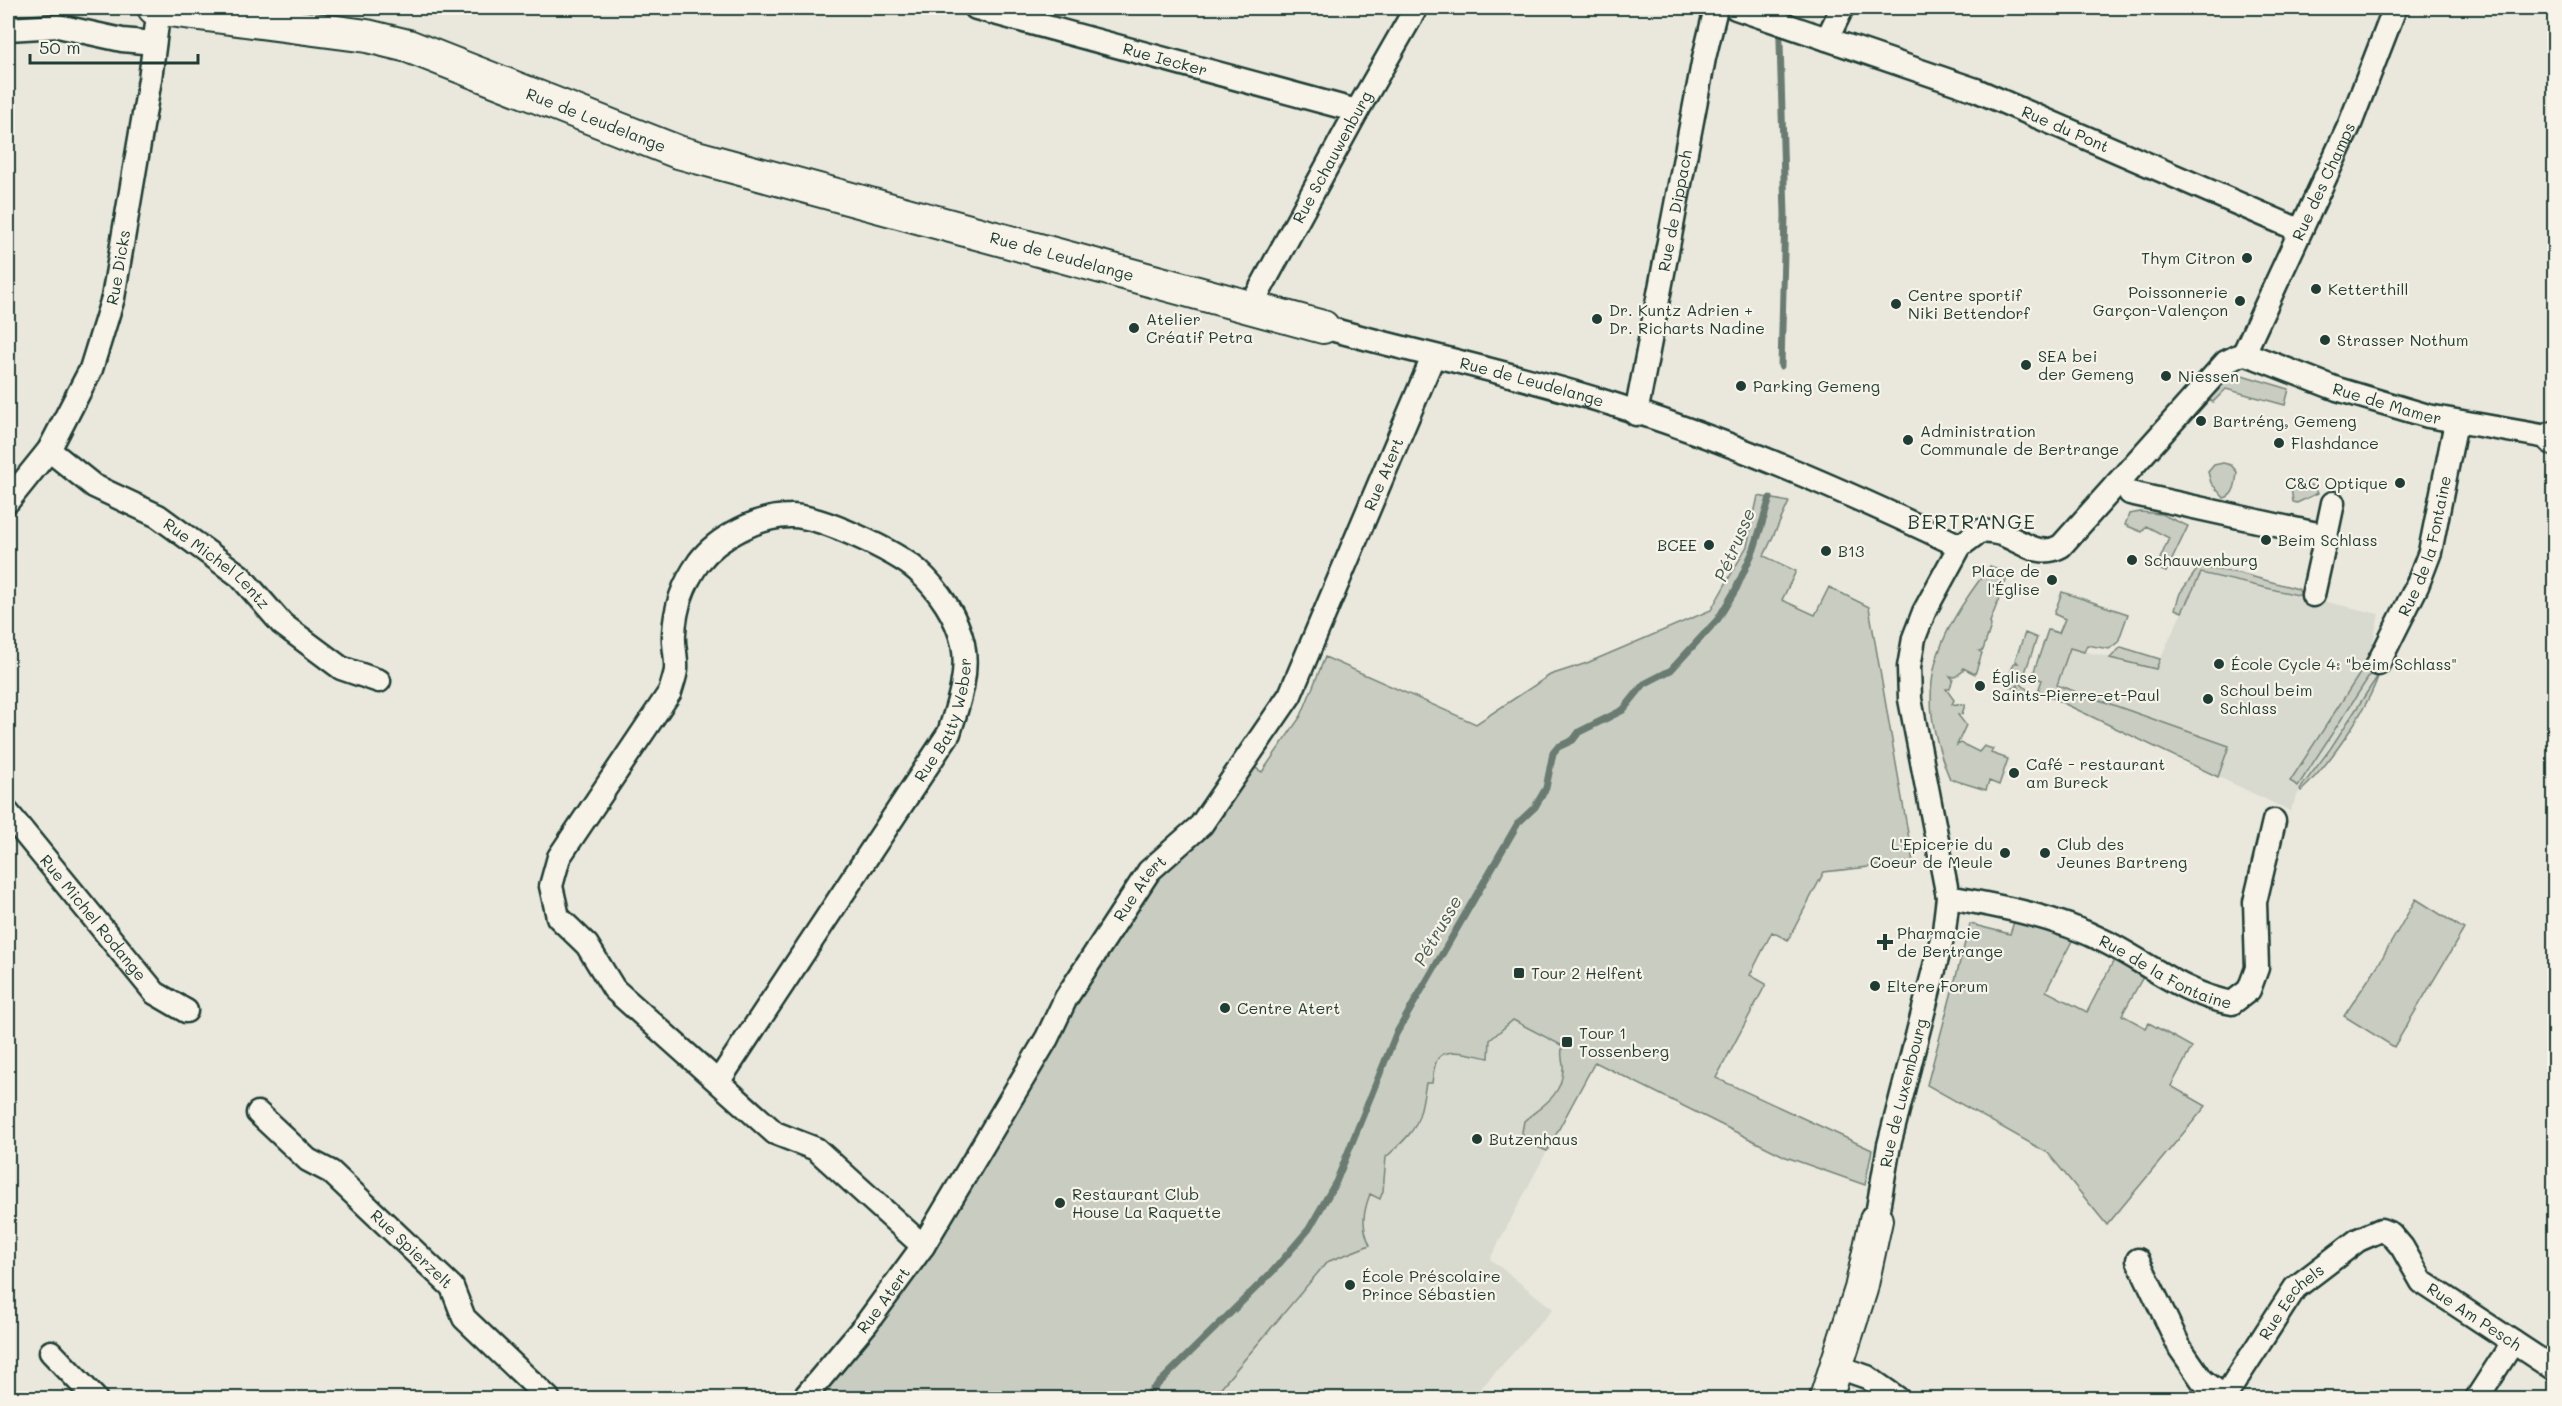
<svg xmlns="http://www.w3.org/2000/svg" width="2562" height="1406" font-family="Mali,sans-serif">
  <rect width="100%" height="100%" fill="#eae8dd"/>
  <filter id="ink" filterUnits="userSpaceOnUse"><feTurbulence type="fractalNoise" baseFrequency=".0167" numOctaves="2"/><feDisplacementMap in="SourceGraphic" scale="12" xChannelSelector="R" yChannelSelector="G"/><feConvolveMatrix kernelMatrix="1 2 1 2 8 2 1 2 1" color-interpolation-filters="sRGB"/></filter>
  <g filter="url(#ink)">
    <path fill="#d9dacf" d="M2200 573 2379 614 2371 651 2363 665 2379 674 2300 790 2290 811 2038 691 2042 680 2056 685 2070 648 2156 668Z
      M1513 1020 1594 1062 1490 1259 1553 1309 1472 1398H1212L1327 1262 1370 1245 1364 1232V1213L1371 1194 1379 1198 1383 1191 1386 1157 1408 1138 1419 1122 1426 1082 1432 1083 1437 1060 1441 1055 1456 1052 1488 1058 1490 1040Z"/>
    <path fill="#c8ccc1" stroke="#74847a" stroke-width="1.5" d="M2232 372 2289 389 2285 405 2226 389 2213 402 2208 398Z
      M2223 463 2231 465 2237 472C2236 482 2235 496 2224 498L2211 483 2208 472 2214 465Z
      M2300 483 2311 485 2318 493 2297 503 2293 502 2291 488Z
      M1758 496 1789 502 1764 556 1796 571 1782 600 1815 615 1829 587 1869 607 1913 862 1824 872 1788 940 1772 932 1750 975 1766 984 1716 1078 1872 1150 1865 1185 1786 1157 1595 1062 1547 1151 1525 1142 1522 1132 1524 1121C1541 1106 1562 1097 1563 1069 1564 1061 1559 1054 1563 1046L1513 1020 1490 1040 1489 1058C1476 1056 1445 1045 1437 1060 1434 1066 1433 1076 1432 1083H1426C1418 1126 1419 1128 1386 1157L1383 1191 1380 1199 1370 1194C1363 1213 1361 1226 1370 1245L1327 1262 1212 1398H804L866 1324 1066 998 1246 762 1262 772 1301 716 1325 657 1476 724 1550 675 1587 663 1711 610 1747 546Z
      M2140 512 2161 514 2188 526 2166 572 2156 568 2169 538 2146 526 2142 532 2125 525 2129 514Z
      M1990 566 2009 573 1990 622 1991 626 1983 650 1979 651 1982 653 1975 674 1963 668V671L1955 677 1950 676 1953 679 1950 689H1946L1954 700 1952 704 1965 705 1962 714 1958 715 1966 725 1957 745 1961 743 1979 752 1984 746 1993 749 1991 753 2008 759 1999 785 1989 781 1986 790 1950 779C1912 689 1934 639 1990 566Z
      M2199 567 2239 573 2298 589 2302 596 2201 573 2182 612 2175 609 2180 593Z
      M2062 592 2128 614 2118 642 2109 649 2087 645 2084 652 2070 648 2057 685 2229 746 2218 777 2038 691 2042 680 2032 677 2048 630 2059 633 2065 619 2054 614Z
      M2025 633 2037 638 2021 684 2029 691 2026 701 2022 699 2018 685 2016 688 2006 685 2014 663H2018L2015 660Z
      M2121 647 2160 659 2156 669 2110 658Z
      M2364 667 2372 672 2298 786 2290 781Z
      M2379 674C2367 710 2329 765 2301 791L2300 789 2330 749Z
      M2416 899 2464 929 2394 1047 2344 1016 2378 965Z
      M2014 922 2073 939 2046 991 2087 1012 2114 960 2144 975 2122 1015 2146 1028 2149 1023 2192 1047 2171 1086 2206 1106 2107 1225 2048 1153 1927 1085 1970 924 2010 934Z"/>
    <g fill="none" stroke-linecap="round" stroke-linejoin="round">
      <path stroke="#6a7c72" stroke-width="7" d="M1779 8 1785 215 1781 366
        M1144 1398 1273 1271 1309 1229 1336 1182 1396 1034 1518 823 1535 807 1546 788 1553 753 1558 747 1573 740 1579 732 1623 710 1644 684 1671 670 1718 619 1736 589 1754 549 1770 498"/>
      <g stroke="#1f3d34" stroke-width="27">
        <g id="street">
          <path id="s1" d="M976 8 1357 111"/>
          <path id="s2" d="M1736 8 1976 90 2299 230"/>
          <path d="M8 29 58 26 122 40 154 43"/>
          <path d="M1827 39 1842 8"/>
          <path id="s3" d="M1250 308 1357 111 1416 8"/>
          <path id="s4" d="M1323 327C1414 352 1508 372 1599 400 1724 438 1843 490 1960 546"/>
          <path id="s5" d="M2244 353 2350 124 2395 8"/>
          <path id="s6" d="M1636 414 1704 58 1716 8"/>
          <path id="s7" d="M49 450 94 486 158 516 240 576 282 624 341 668 379 681"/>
          <path d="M2130 493 2326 536 2313 595"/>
          <path id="s8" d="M8 501 49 450 91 369 113 298 150 79 159 8"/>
          <path d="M2326 536 2333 503"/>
          <path id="s9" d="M2378 664 2417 586 2430 552 2456 422"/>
          <path id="s10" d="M8 813 155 993 186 1011"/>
          <path id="s11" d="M1948 897C2000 906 2057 917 2104 941 2146 962 2185 995 2232 1003L2249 990 2257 968 2255 902 2274 821"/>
          <path id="s12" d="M718 1082 949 733C958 705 969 674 963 644 957 617 939 590 918 571 896 552 820 515 790 516 759 516 718 537 699 562 684 583 675 608 674 634 673 646 677 658 676 670 675 677 672 685 670 692L559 857 551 886 558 917 587 945 614 989 775 1133 816 1149 923 1246"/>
          <path id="s13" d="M258 1113 308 1160 331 1172 452 1287 464 1318 548 1398"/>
          <path id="s14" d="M1876 1220 1889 1145 1944 931 1948 897 1910 699 1909 667 1914 638 1924 612 1960 546 1980 531C1988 532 1996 532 2004 535 2024 543 2040 558 2061 546L2226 362 2244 353 2337 389 2428 416 2553 438"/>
          <path d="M2138 1260 2180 1348 2202 1380 2225 1397"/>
          <path d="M51 1352 95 1398"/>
          <path d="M1838 1367 1867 1377 1897 1398"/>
          <path id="s15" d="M804 1398 866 1324 923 1246 1047 1038 1066 998 1149 871 1201 825 1290 695 1433 357"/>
          <path id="s16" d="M2224 1398 2295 1288 2358 1240 2381 1230 2391 1234 2402 1247 2422 1282 2554 1369"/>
          <path d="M2477 1398 2513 1342"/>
        </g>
      </g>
      <g stroke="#1f3d34" stroke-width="36">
        <g id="secondary">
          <path id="s17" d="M154 8 367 36 408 46 678 152 1323 327"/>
          <path d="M2553 438H2554"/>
          <path d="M1826 1398 1861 1289 1876 1220"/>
        </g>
      </g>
      <use href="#street" stroke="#f7f3e8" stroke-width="22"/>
      <use href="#secondary" stroke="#f7f3e8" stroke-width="32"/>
    </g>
  </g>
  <g fill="#1f3d34" stroke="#f7f3e8" stroke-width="2">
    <circle cx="2247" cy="258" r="6"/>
    <circle cx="2316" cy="289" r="6"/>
    <circle cx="2240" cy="301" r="6"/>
    <circle cx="1896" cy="304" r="6"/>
    <circle cx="1597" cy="319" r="6"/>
    <circle cx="1134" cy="328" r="6"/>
    <circle cx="2325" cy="340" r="6"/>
    <circle cx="2026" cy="365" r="6"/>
    <circle cx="2166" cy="376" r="6"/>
    <circle cx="1741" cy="386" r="6"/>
    <circle cx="2201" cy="421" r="6"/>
    <circle cx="1908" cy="440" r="6"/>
    <circle cx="2279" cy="443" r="6"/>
    <circle cx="2400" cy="483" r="6"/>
    <circle cx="2266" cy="540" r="6"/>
    <circle cx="1709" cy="545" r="6"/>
    <circle cx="1826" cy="551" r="6"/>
    <circle cx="2132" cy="560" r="6"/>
    <circle cx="2052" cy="580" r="6"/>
    <circle cx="2219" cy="664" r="6"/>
    <circle cx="1980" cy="686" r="6"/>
    <circle cx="2208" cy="699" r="6"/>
    <circle cx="2014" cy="773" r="6"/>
    <circle cx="2005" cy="853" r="6"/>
    <circle cx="2045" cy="853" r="6"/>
    <path d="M1882 933h6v6h6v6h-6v6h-6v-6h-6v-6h6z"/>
    <rect x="1513" y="967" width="12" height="12" rx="3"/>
    <circle cx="1875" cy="986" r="6"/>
    <circle cx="1225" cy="1008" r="6"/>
    <rect x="1561" y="1036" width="12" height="12" rx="3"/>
    <circle cx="1477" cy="1139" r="6"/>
    <circle cx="1060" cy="1203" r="6"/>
    <circle cx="1350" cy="1285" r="6"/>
  </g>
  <g text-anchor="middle" stroke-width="4.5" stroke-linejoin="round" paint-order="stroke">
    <g font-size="16" fill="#1f3d34" stroke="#f7f3e8">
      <text dy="6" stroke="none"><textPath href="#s1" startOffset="196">Rue Iecker</textPath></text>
      <text dy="6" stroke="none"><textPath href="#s17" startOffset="459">Rue de Leudelange</textPath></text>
      <text dy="6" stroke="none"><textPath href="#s2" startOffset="351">Rue du Pont</textPath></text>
      <text dy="6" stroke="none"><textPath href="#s3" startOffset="172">Rue Schauwenburg</textPath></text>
      <text dy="6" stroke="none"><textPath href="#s5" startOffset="189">Rue des Champs</textPath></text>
      <text dy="6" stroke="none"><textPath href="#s6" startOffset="207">Rue de Dippach</textPath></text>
      <text dy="6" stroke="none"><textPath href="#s17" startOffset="945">Rue de Leudelange</textPath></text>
      <text dy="6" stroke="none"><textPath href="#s8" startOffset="262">Rue Dicks</textPath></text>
      <text dy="6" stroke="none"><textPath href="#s4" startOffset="216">Rue de Leudelange</textPath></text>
      <text dy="6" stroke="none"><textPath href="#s14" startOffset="1227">Rue de Mamer</textPath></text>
      <text dy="6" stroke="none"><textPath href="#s15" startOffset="1098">Rue Atert</textPath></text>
      <text dy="6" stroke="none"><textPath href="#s9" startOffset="128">Rue de la Fontaine</textPath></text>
      <text dy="6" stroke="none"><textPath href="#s7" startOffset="204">Rue Michel Lentz</textPath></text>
      <text dy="6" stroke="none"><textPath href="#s12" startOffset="429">Rue Batty Weber</textPath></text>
      <text dy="6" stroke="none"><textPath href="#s15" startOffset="612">Rue Atert</textPath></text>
      <text dy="6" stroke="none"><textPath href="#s10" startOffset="135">Rue Michel Rodange</textPath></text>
      <text dy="6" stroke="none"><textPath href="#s11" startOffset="232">Rue de la Fontaine</textPath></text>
      <text dy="6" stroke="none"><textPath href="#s14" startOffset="130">Rue de Luxembourg</textPath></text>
      <text dy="6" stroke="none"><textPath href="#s13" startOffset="206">Rue Spierzelt</textPath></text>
      <text dy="6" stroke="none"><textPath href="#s15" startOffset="126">Rue Atert</textPath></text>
      <text dy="6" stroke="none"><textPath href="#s16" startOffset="118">Rue Eechels</textPath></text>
      <text dy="6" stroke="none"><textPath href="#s16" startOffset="366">Rue Am Pesch</textPath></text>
    </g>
    <g font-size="16" fill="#1f3d34" stroke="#f7f3e8" text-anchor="start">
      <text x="2235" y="264" text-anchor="end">Thym Citron</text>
      <text x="2328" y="295">Ketterthill</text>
      <text x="2228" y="298" text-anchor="end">Poissonnerie<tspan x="2228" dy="18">Garçon-Valençon</tspan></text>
      <text x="1908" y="301">Centre sportif<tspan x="1908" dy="18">Niki Bettendorf</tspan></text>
      <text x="1609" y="316">Dr. Kuntz Adrien +<tspan x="1609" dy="18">Dr. Richarts Nadine</tspan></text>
      <text x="1146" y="325">Atelier<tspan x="1146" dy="18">Créatif Petra</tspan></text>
      <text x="2337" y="346">Strasser Nothum</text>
      <text x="2038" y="362">SEA bei<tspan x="2038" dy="18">der Gemeng</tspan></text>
      <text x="2178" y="382">Niessen</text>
      <text x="1753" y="392">Parking Gemeng</text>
      <text x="2213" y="427">Bartréng, Gemeng</text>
      <text x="1920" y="437">Administration<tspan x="1920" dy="18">Communale de Bertrange</tspan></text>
      <text x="2291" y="449">Flashdance</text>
      <text x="2388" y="489" text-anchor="end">C&amp;C Optique</text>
      <text x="2278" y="546">Beim Schlass</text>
      <text x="1697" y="551" text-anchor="end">BCEE</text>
      <text x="1838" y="557">B13</text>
      <text x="2144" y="566">Schauwenburg</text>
      <text x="2040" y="577" text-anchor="end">Place de<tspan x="2040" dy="18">l'Église</tspan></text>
      <text x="2231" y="670">École Cycle 4: "beim Schlass"</text>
      <text x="1992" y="683">Église<tspan x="1992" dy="18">Saints-Pierre-et-Paul</tspan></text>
      <text x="2220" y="696">Schoul beim<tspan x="2220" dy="18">Schlass</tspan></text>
      <text x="2026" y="770">Café - restaurant<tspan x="2026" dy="18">am Bureck</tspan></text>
      <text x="1993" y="850" text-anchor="end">L'Epicerie du<tspan x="1993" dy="18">Coeur de Meule</tspan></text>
      <text x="2057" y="850">Club des<tspan x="2057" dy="18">Jeunes Bartreng</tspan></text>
      <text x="1897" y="939">Pharmacie<tspan x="1897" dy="18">de Bertrange</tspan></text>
      <text x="1531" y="979">Tour 2 Helfent</text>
      <text x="1887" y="992">Eltere Forum</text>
      <text x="1237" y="1014">Centre Atert</text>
      <text x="1579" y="1039">Tour 1<tspan x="1579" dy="18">Tossenberg</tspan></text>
      <text x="1489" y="1145">Butzenhaus</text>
      <text x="1072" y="1200">Restaurant Club<tspan x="1072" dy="18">House La Raquette</tspan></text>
      <text x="1362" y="1282">École Préscolaire<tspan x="1362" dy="18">Prince Sébastien</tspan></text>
    </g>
    <g font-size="18" font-style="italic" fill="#445c53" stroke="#f7f3e8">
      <text transform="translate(1735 545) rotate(-67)" y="6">Pétrusse</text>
      <text transform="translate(1438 931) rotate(-60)" y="6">Pétrusse</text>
    </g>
    <g font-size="20" letter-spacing="1.5" fill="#1f3d34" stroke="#f7f3e8">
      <text x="1972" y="529">BERTRANGE</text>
    </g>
  </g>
  <rect width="2562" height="1406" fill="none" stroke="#f7f3e8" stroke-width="30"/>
  <rect x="15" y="15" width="2532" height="1376" fill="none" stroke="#1f3d34" stroke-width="2" filter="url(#ink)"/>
  <path d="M30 54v9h168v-9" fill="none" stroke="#1f3d34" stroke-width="3"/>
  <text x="39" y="54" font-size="18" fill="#1f3d34" stroke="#f7f3e8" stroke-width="4.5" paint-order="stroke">50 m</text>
</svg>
